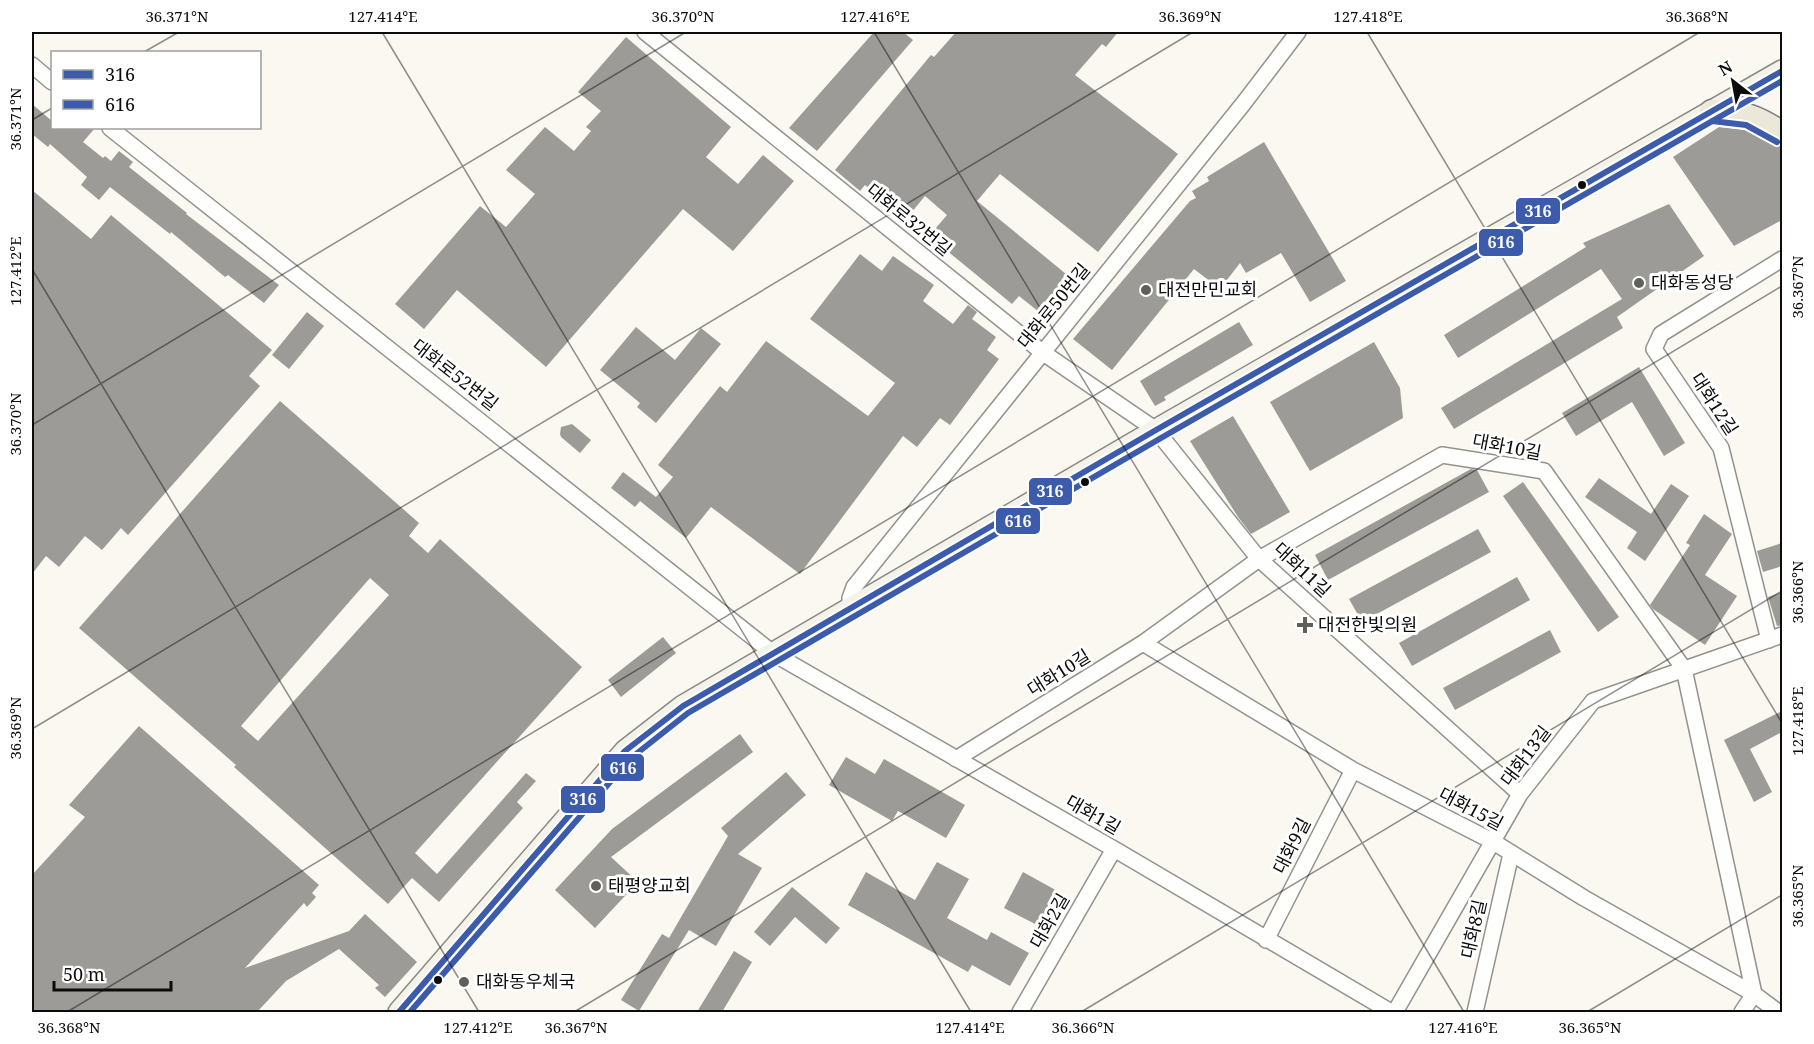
<svg xmlns="http://www.w3.org/2000/svg" width="1814" height="1044" font-family="'Noto Serif','Noto Sans KR',serif">
  <rect width="100%" height="100%" fill="#faf8f1"/>
  <path fill="#9d9b97" fill-rule="evenodd" d="M874 32H903L913 40 817 151 789 128Z
    M956 32H1118L1106 47 1102 44 1075 75 1178 154 1098 252 1000 174 977 201 1077 283 1051 315 1044 316 1019 296 1012 304 929 236 947 215 925 196 906 219 865 185 860 191 835 170 931 55 934 57Z
    M626 37 731 127 706 157 738 184 763 155 794 181 733 251 683 209 546 367 457 290 424 329 395 304 480 206 506 227 535 194 506 170 545 127 574 151 591 131 586 127 601 111 578 92Z
    M32 104 52 121V128H95L83 142 103 158 105 156 111 161 119 151 133 162 129 167 187 213 186 214 279 285 264 303 228 275 225 277 171 232 170 234 110 187 99 200 81 185 87 177 50 144 48 147 32 134Z
    M1719 127 1745 130 1775 146 1782 148V220L1734 246 1673 157Z
    M1264 142 1346 281 1310 302 1281 253 1246 273 1240 263 1220 289 1194 269 1112 370 1073 339 1190 201 1196 198 1192 191 1209 181 1207 177Z
    M32 190 91 239 111 215 272 350 249 376 260 386 128 535 121 528 102 550 85 536 59 567 46 556 32 574Z
    M1669 204 1704 256 1617 317 1623 328 1454 429 1441 408 1622 299 1601 269 1458 358 1444 335 1586 247 1583 243Z
    M860 254 882 271 893 256 934 285 923 301 953 324 968 305 977 312 972 319 996 337 987 350 999 359 950 425 940 418 917 447 903 436 800 574 711 507 686 538 640 501 635 507 611 488 623 472 656 497 673 477 658 465 720 386 727 392 766 341 868 416 895 383 810 319Z
    M307 312 324 326 289 369 272 355Z
    M1239 322 1253 345 1164 397 1166 400 1155 406 1140 381Z
    M636 327 675 360 701 328 721 344 656 423 637 407 640 403 600 370Z
    M1374 342 1400 388 1403 418 1310 471 1270 402Z
    M1639 367 1685 443 1664 456 1632 402 1576 436 1562 413Z
    M280 401 419 523 409 536 428 553 440 539 582 667 415 853 437 874 526 773 536 781 517 802 523 808 439 902 412 878 388 904 234 767 236 765 79 628ZM370 578 389 595 258 741 241 726Z
    M1233 416 1290 512 1251 534 1238 517 1190 441Z
    M572 424 591 440 580 453 561 437 560 434 561 427Z
    M1471 469 1477 470 1489 492 1328 580 1315 555Z
    M1599 478 1651 514 1671 484 1689 496 1645 561 1627 548 1637 532 1585 497Z
    M1523 482 1619 617 1598 632 1503 496Z
    M1704 514 1732 534 1705 575 1737 596 1705 645 1653 609 1650 605 1690 545 1686 543Z
    M1478 529 1491 552 1362 622 1349 599Z
    M1782 543V566L1763 572 1757 551Z
    M1517 577 1530 600 1412 666 1399 643Z
    M1782 592V625L1777 626 1768 597Z
    M1550 630 1561 652 1455 710 1443 688Z
    M663 637 676 653 621 697 608 680Z
    M1782 711V732L1750 749 1772 792 1754 802 1724 740Z
    M139 726 319 885 312 893 316 897 307 907 304 903 245 968 349 931 365 914 417 962 385 997 375 988 379 985 339 949 286 981 257 1012H32V875L85 817 69 805Z
    M740 734 753 752 611 857 638 882 595 928 555 890 612 829Z
    M846 757 875 774 884 759 965 805 946 838 898 811 892 821 829 785Z
    M786 772 806 795 738 854 762 868 716 946 689 930 639 1011 621 1000 662 934 669 938 728 836 721 828Z
    M937 862 969 879 947 918 987 940 991 932 1029 953 1010 986 972 965 968 972 848 905 866 872 915 900Z
    M1023 872 1061 893 1043 928 1004 908Z
    M792 887 840 928 826 944 795 917 770 946 754 932Z
    M734 951 752 962 722 1012H697Z"/>
  <g fill="none" stroke-linecap="round" stroke-linejoin="round">
    <g stroke="#93928f" stroke-width="18">
      <path id="street" d="M645 32 1042 352 1156 430 1259 559 1520 794
        M32 65 52 82
        M110 128 774 654 1114 849 1391 1012
        M850 609V598L854 587 1243 104 1298 32
        M1769 640 1721 448 1654 349 1661 334 1782 259
        M1143 643 1353 770 1492 841 1584 898 1754 994 1778 1012
        M956 759 1143 643 1259 559 1442 455 1544 471 1684 669 1754 994 1742 1012
        M1266 940 1353 770
        M1020 1012 1114 849
        M1395 1012 1520 794 1593 701 1782 635
        M1475 1012 1511 854"/>
    </g>
    <g stroke="#8a8986" stroke-width="24">
      <path id="secondary" d="M399 1012 625 751 683 706 1156 430 1782 71"/>
    </g>
    <g stroke="#80807c" stroke-width="27">
      <path id="primary" d="M1712 112C1742 112 1757 117 1782 134"/>
    </g>
    <use href="#street" stroke="#fefefd" stroke-width="15"/>
    <use href="#secondary" stroke="#f4f3e9" stroke-width="21"/>
    <use href="#primary" stroke="#ebe7d9" stroke-width="24"/>
    <g stroke="#fff" stroke-width="10">
      <path id="bus-1" d="M399 1012 625 751 683 706 1156 430 1782 71"/>
    </g>
    <g stroke="#fff" stroke-width="10">
      <path id="bus-2" d="M1712 121 1746 125 1777 142
        M410 1012 631 758 688 713 1161 438 1782 81"/>
    </g>
    <use href="#bus-1" stroke="#3d5bab" stroke-width="6"/>
    <use href="#bus-2" stroke="#3d5bab" stroke-width="6"/>
  </g>
  <path fill="none" stroke="#0c0c0c" stroke-width="1.5" stroke-opacity="0.45" d="M382 32 971 1012M874 32 1464 1012M1367 32 1782 723M144 52 179 32M32 120 52 108M32 269 479 1012M32 425 686 32M32 729 1193 32M67 1012 1700 32M574 1012 1782 286M1081 1012 1782 591M1587 1012 1782 895"/>
  <g fill="#0c0c0c" stroke="#fff" stroke-width="2">
    <circle cx="1582" cy="185" r="5"/>
    <circle cx="1085" cy="482" r="5"/>
    <circle cx="438" cy="980" r="5"/>
  </g>
  <g fill="#5f5f5c" stroke="#fff" stroke-width="2">
    <circle cx="1639" cy="283" r="6"/>
    <circle cx="1146" cy="290" r="6"/>
    <path d="M1302 616h6v6h6v6h-6v6h-6v-6h-6v-6h6z"/>
    <circle cx="596" cy="886" r="6"/>
    <circle cx="464" cy="982" r="6"/>
  </g>
  <g text-anchor="middle" stroke-width="6" stroke-linejoin="round" paint-order="stroke">
    <g font-size="18" fill="#0c0c0c" stroke="#fff">
      <text transform="translate(909 220) rotate(39)" y="6">대화로32번길</text>
      <text transform="translate(1054 306) rotate(-51)" y="6">대화로50번길</text>
      <text transform="translate(455 375) rotate(38)" y="6">대화로52번길</text>
      <text transform="translate(1714 404) rotate(57)" y="6">대화12길</text>
      <text transform="translate(1507 447) rotate(11)" y="6">대화10길</text>
      <text transform="translate(1302 570) rotate(43)" y="6">대화11길</text>
      <text transform="translate(1059 673) rotate(-32)" y="6">대화10길</text>
      <text transform="translate(1526 756) rotate(-53)" y="6">대화13길</text>
      <text transform="translate(1471 809) rotate(28)" y="6">대화15길</text>
      <text transform="translate(1093 815) rotate(30)" y="6">대화1길</text>
      <text transform="translate(1292 846) rotate(-63)" y="6">대화9길</text>
      <text transform="translate(1050 921) rotate(-60)" y="6">대화2길</text>
      <text transform="translate(1474 929) rotate(-77)" y="6">대화8길</text>
    </g>
    <g font-size="18" fill="#0c0c0c" stroke="#fff" text-anchor="start">
      <text x="1651" y="289">대화동성당</text>
      <text x="1158" y="296">대전만민교회</text>
      <text x="1318" y="631">대전한빛의원</text>
      <text x="608" y="892">태평양교회</text>
      <text x="476" y="988">대화동우체국</text>
    </g>
  </g>
  <g stroke="#fff" stroke-width="2">
    <rect x="1515" y="197" width="46" height="28" rx="6" fill="#3d5bab"/>
    <rect x="1478" y="228" width="46" height="29" rx="6" fill="#3d5bab"/>
    <rect x="1028" y="477" width="45" height="29" rx="6" fill="#3d5bab"/>
    <rect x="995" y="507" width="46" height="28" rx="6" fill="#3d5bab"/>
    <rect x="600" y="753" width="45" height="29" rx="6" fill="#3d5bab"/>
    <rect x="560" y="785" width="46" height="29" rx="6" fill="#3d5bab"/>
  </g>
  <g font-size="16" text-anchor="middle" font-weight="bold" fill="#fff">
    <text x="1538" y="217">316</text>
    <text x="1501" y="248">616</text>
    <text x="1050" y="497">316</text>
    <text x="1018" y="527">616</text>
    <text x="623" y="774">616</text>
    <text x="583" y="805">316</text>
  </g>
  <rect width="1814" height="1044" fill="none" stroke="#ffffff" stroke-width="66"/>
  <rect x="51" y="51" width="210" height="78" fill="#ffffff" stroke="#9e9e9e" stroke-width="1.5"/>
  <rect x="63" y="70" width="30" height="9" fill="#3d5bab" stroke="#9e9e9e" stroke-width="1.5"/>
  <text x="105" y="81" font-size="18" fill="#0c0c0c">316</text>
  <rect x="63" y="100" width="30" height="9" fill="#3d5bab" stroke="#9e9e9e" stroke-width="1.5"/>
  <text x="105" y="111" font-size="18" fill="#0c0c0c">616</text>
  <g transform="translate(1733 81) rotate(329)" stroke="#ffffff" stroke-width="4.5" paint-order="stroke">
  <path d="M0-4.5L10 22L0 15L-10 22Z" fill="#0c0c0c"/>
  <text y="-9" font-size="16" font-weight="bold" text-anchor="middle" fill="#0c0c0c">N</text>
  </g>
  <path d="M54 981v9h117v-9" fill="none" stroke="#0c0c0c" stroke-width="3"/>
  <text x="63" y="981" font-size="18" fill="#0c0c0c" stroke="#ffffff" stroke-width="4.5" paint-order="stroke">50 m</text>
  <rect x="33" y="33" width="1748" height="978" fill="none" stroke="#0c0c0c" stroke-width="2"/>
  <g font-size="15" text-anchor="middle" fill="#0c0c0c">
    <text x="177" y="22">36.371°N</text>
    <text x="383" y="22">127.414°E</text>
    <text x="683" y="22">36.370°N</text>
    <text x="875" y="22">127.416°E</text>
    <text x="1190" y="22">36.369°N</text>
    <text x="1368" y="22">127.418°E</text>
    <text x="1697" y="22">36.368°N</text>
    <text transform="translate(16 119) rotate(-90)" y="5">36.371°N</text>
    <text transform="translate(16 271) rotate(-90)" y="5">127.412°E</text>
    <text transform="translate(1798 287) rotate(-90)" y="5">36.367°N</text>
    <text transform="translate(16 424) rotate(-90)" y="5">36.370°N</text>
    <text transform="translate(1798 592) rotate(-90)" y="5">36.366°N</text>
    <text transform="translate(1798 721) rotate(-90)" y="5">127.418°E</text>
    <text transform="translate(16 728) rotate(-90)" y="5">36.369°N</text>
    <text transform="translate(1798 896) rotate(-90)" y="5">36.365°N</text>
    <text x="69" y="1033">36.368°N</text>
    <text x="478" y="1033">127.412°E</text>
    <text x="576" y="1033">36.367°N</text>
    <text x="970" y="1033">127.414°E</text>
    <text x="1083" y="1033">36.366°N</text>
    <text x="1463" y="1033">127.416°E</text>
    <text x="1590" y="1033">36.365°N</text>
  </g>
</svg>
